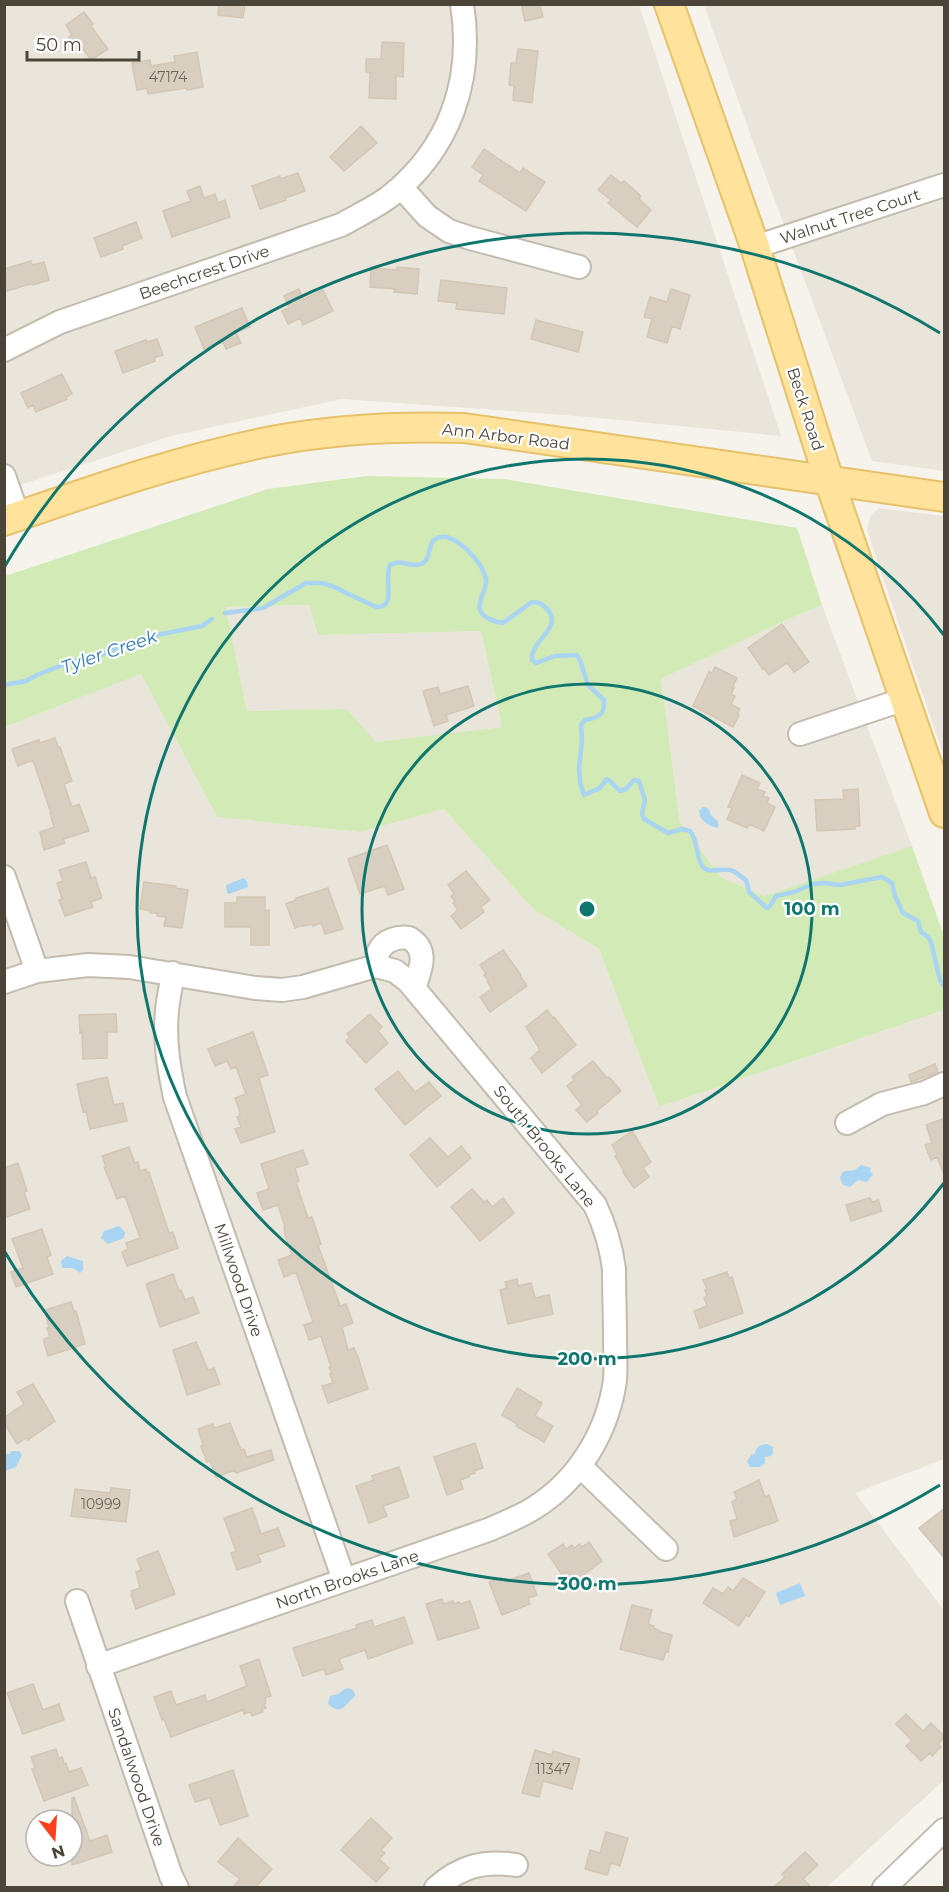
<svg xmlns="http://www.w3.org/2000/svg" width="949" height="1892" font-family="Montserrat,sans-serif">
  <rect width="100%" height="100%" fill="#f6f3ec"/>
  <path fill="#eae5da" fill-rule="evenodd" d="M5 5H639L781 436 578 416 342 399 171 436 5 490Z
    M704 5H944V471L872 461 756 150Z
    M879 508 944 516V757L867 530 870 517Z
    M309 605 318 635 481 631 502 727 376 742 347 709 247 711 226 607Z
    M822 605 912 846 764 896 721 877 680 822 661 679 782 622Z
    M141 674 217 817 360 832 444 809 533 909 599 949 659 1107 944 1010V1459L855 1493 944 1610V1780L827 1887 5 1888V727ZM36 1820H72V1856H36Z"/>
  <path fill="#d2eab5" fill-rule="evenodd" d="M366 476 504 479 797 528 822 605 782 622 661 679 680 822 721 877 764 896 912 846 944 936V1010L659 1107 599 949 533 909 444 809 360 832 217 817 141 674 5 727V576L268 489ZM309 605 318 635 481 631 502 727 376 742 347 709 247 711 226 607Z"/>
  <path fill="#a9d4f2" d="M703 807 708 808C709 810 710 813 711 815 715 820 720 820 718 828 710 826 700 822 699 811Z
    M244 878 247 882 248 887 229 894 227 893 226 885Z
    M861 1165 871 1168 870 1171 873 1174 867 1182 858 1180 850 1187 843 1185 840 1178C843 1168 849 1172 855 1170Z
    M119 1226 125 1232 124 1238 108 1244 101 1238 104 1231Z
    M67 1256 83 1261V1270L80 1273 73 1268H62L61 1261Z
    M767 1444 773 1447V1453L771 1456 765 1457V1463L760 1467H750L747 1461 751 1455 755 1454 756 1449 761 1445Z
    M11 1451H19L22 1455 16 1467 5 1471V1454H10Z
    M800 1583 805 1596 780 1605 776 1593Z
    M349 1688 354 1691 355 1696C353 1698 350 1700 348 1703 341 1711 338 1712 328 1704L330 1696 338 1694 345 1689Z"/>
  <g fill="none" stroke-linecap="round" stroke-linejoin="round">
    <path stroke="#a9d4f2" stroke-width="4.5" d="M225 613 263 608 306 583H321L332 586 376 607C398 608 383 578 390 565 401 558 410 568 421 564 433 559 426 543 437 538 454 530 484 564 486 579 488 589 477 599 480 610 483 618 495 622 503 623L532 602C538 602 540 603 545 607 567 627 530 639 532 660L536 663 555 656 577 655 580 660 588 685 604 700C605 715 598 718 585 720L581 725 582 741 579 768 580 782 584 795 600 788 607 779 610 781 620 791 626 789 634 780 639 781 645 800 642 814 644 819 668 833 682 829 690 831C699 842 695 857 703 867 709 874 721 868 730 870 736 871 741 877 746 880L749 892 767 908 770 906 776 896 794 892 813 884 823 883 840 885 882 877 892 883 895 896 903 913 918 921 921 932 928 937 931 942 940 980 944 986
      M4 685 26 681 39 674 74 661 101 655 147 637 202 626 212 619"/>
  </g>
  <path fill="#d8cfc1" stroke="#d3c7b4" stroke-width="1.5" d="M219 4H245L243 18 218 15Z
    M521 4H540L543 17 525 21Z
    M84 12 93 24 91 26 108 49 91 60 83 49 79 51 69 37 72 35 66 25Z
    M382 42 404 43 403 77 396 76V99L369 98 370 72H366V59H381Z
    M518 49 538 51 532 103 513 100 514 86 509 85 511 63H516Z
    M197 52 203 87 187 90V88L148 94 147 88 137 90 132 63 150 60 151 66 175 62 174 56Z
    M361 126 377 143 344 171 330 157Z
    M484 149 520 173 523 168 545 182 526 211 479 181 483 175 472 167Z
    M298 173 305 191 285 198 286 200 260 209 252 186 280 176V179Z
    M611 175 621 183 624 181 641 196 639 199 651 210 637 227 608 203 611 200 598 190Z
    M200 186 204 198 215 194 218 203 225 200 230 217 172 237 163 211 191 201 187 191Z
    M136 222 142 238 122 246 123 249 101 257 94 238Z
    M31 261 32 265 44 262 49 280 33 285V283L4 292V269Z
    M397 267 419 269 417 294 394 292 395 289 370 287 371 268 397 270Z
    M441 280 507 288 504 314 456 309 457 303 438 301Z
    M299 289 304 299 323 290 333 311 303 325 300 318 288 324 282 311 289 308 284 296Z
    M671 289 690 295 680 329 672 326 667 343 647 337 652 319 644 317 650 297 667 302Z
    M242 308 250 327 236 332 241 343 226 349 223 342 204 349 195 327Z
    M536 320 583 332 578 352 531 339Z
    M157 339 163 355 154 358 155 361 123 373 115 351 146 340 147 342Z
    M62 374 72 394 66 397 67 399 36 412 33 405 28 408 21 393Z
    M782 624 809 662 794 672 787 663 769 675 764 668 763 669 748 648Z
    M715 667 737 678 732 688H734L731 694 735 696 731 704 740 709 737 714 739 715 733 727 693 706 709 672 712 673Z
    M468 686 474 706 446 715 448 721 434 726 423 691 438 687 440 694Z
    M55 738 58 747H60L72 781 64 784 72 807 79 804 89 831 63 839 65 843 44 850 40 832 54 827 50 813H51L33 760 18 766 12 749 39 740 40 743Z
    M742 775 760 783 757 789 765 792 763 796 769 798 767 803 775 807 764 831 749 824 747 828 727 819 732 808 728 807Z
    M858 789 860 826H855V829L817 831 815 800 844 799 843 790Z
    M387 845 404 889 388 895 385 886 360 894 348 859Z
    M86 862 91 878 95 877 102 898 91 902 93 907 65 916 59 900 62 899 57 883 63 881 59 870Z
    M466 871 490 900 481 907 484 912 461 929 451 916 458 910 453 903 455 901 451 896 454 893 448 885Z
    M144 882 176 886 175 888 188 890 182 928 164 926 166 917 157 916V913H150L151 911 140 909Z
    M328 888 343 929 325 934 321 923 313 926 312 924 304 926V925L295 928 286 904 296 900V898Z
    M237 897H265V911L269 910V945H251V927H225V903H237Z
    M503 950 521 975 520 976 527 986 490 1012 480 997 492 989 487 981 488 980 484 975 486 974 480 965Z
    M547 1010 553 1018 554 1017 576 1045 542 1073 531 1058 540 1050 526 1027Z
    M116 1014 117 1032H107V1058L83 1059 82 1032 80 1033 79 1015Z
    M370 1014 382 1027 378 1031 388 1043 366 1063 346 1041 350 1037 347 1034Z
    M253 1032 268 1075 259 1078 275 1132 241 1143 235 1129 241 1127 237 1117 240 1116 239 1109 235 1098 246 1094 236 1067 231 1069 227 1061 215 1066 208 1049Z
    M593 1061 607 1078 609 1077 621 1091 597 1111 598 1113 587 1122 576 1110 582 1105 567 1086 574 1080 572 1077Z
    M935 1064 938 1072 911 1082 909 1075Z
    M398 1071 415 1092 429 1082 441 1096 405 1125 375 1089Z
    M107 1077 114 1105 123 1103 127 1121 90 1129 86 1111 83 1112 77 1084Z
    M945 1118V1172H943L937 1157 931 1160 925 1145 932 1143 926 1125Z
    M632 1131 651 1162 643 1168 649 1177 634 1188 623 1172 624 1171 615 1156 617 1154 612 1145Z
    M430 1138 448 1157 461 1146 471 1158 437 1187 410 1155Z
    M129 1147 135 1163 138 1162 140 1171 146 1169 147 1173 149 1172 169 1233 173 1232 178 1248 127 1266 122 1252 128 1249 126 1243 140 1238 125 1196 117 1199 104 1167H106L102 1156Z
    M303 1150 308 1164 295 1168 299 1181 296 1182 308 1218 312 1217 321 1244 318 1245 340 1306 346 1304 353 1323 342 1327 348 1350 354 1348 358 1357 368 1389 328 1403 322 1386 333 1383 330 1374H332L329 1367H331L321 1336 309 1340 304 1325 313 1322 296 1272 284 1277 278 1260 292 1255 285 1235 284 1227H285L278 1205 263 1210 257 1193 269 1189 261 1164Z
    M18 1163 27 1191 24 1192 30 1209 4 1218V1168Z
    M472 1189 484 1202 487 1200 492 1207 503 1198 514 1213 480 1241 451 1207Z
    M870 1198 872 1202 878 1200 882 1211 851 1221 846 1205Z
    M42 1229 51 1255 47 1257 53 1274 16 1287 11 1272 23 1268 12 1239Z
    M727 1272 729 1278 732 1277 743 1313 700 1328 694 1311 707 1306 704 1298 707 1296 705 1290 707 1289 703 1280Z
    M173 1274 179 1291 181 1290 185 1300 193 1297 199 1313 160 1327 146 1284Z
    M517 1279 518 1286 531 1283 535 1298 549 1295 553 1314 508 1324 500 1290 507 1288 505 1282Z
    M71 1302 74 1311H76L85 1344 48 1356 44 1343V1339L50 1337 47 1328H49L45 1310Z
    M196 1342 208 1370 214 1368 220 1384 187 1395 173 1350Z
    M33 1384 55 1421 28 1440 26 1438 17 1444 4 1423V1418L24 1404 17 1392Z
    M517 1388 542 1403 535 1416 553 1426 544 1442 516 1426 517 1424 502 1415Z
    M230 1423 241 1450 244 1449 247 1457 271 1450 274 1460 236 1473 235 1470 216 1477 210 1461 207 1462 201 1446 203 1445 198 1429 213 1424 214 1428Z
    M475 1443 483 1468 474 1471 475 1473 469 1475V1477L460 1480 463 1489 447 1495 434 1457Z
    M399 1467 409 1497 383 1506 387 1516 369 1523 356 1486 374 1480 372 1476Z
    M759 1480 765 1497 769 1495 778 1521 734 1537 730 1521 737 1519 732 1502 737 1499 734 1492Z
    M111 1488 130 1490 126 1522 71 1516 75 1489 110 1493Z
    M252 1508 261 1534 278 1528 285 1546 258 1555 261 1562 237 1570 231 1553 236 1551 224 1518Z
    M945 1508V1559L919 1528Z
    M589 1542 602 1561 574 1582 567 1572 562 1575 548 1554 563 1544 566 1549 572 1545 574 1548 580 1544 582 1547Z
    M158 1551 175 1594 136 1609 131 1595H133L131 1591 140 1588 136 1572 141 1570 137 1559Z
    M529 1573 537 1595 528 1598 530 1604 502 1615 489 1582 501 1578V1580L505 1579 506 1581Z
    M743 1578 765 1592 749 1617 746 1615 739 1626 703 1603 713 1588 723 1594 728 1587 733 1591Z
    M442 1599 444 1604 453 1601 454 1604 459 1602 460 1604 470 1601 479 1628 438 1640 426 1604Z
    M632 1605 652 1610 648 1624 654 1626V1628L661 1632 672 1635 668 1652 666 1651 663 1660 620 1649Z
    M404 1617 413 1643 368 1659 365 1650 339 1659 343 1669 326 1675 324 1669 303 1676 293 1648 357 1628 356 1625 372 1620 374 1627Z
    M259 1659 271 1696 265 1698 266 1703 264 1704 266 1708 262 1709 263 1712 252 1716 250 1712 244 1714 243 1710 171 1737 164 1719 162 1720 154 1697 171 1691 176 1705 205 1695 207 1702 247 1686 240 1666Z
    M33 1684 43 1710 59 1704 64 1720 23 1734 7 1693Z
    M906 1714 923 1731 931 1723 945 1737 938 1744 941 1747 932 1756 930 1753 921 1761 906 1746 912 1741 896 1724Z
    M56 1749 59 1759 62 1757 64 1764 66 1763 69 1772 81 1768 88 1785 44 1801 32 1769 35 1768 31 1757Z
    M535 1750 552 1755 553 1751 580 1759 572 1789 543 1781 539 1797 522 1793Z
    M233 1770 248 1816 220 1825 210 1798 195 1802 189 1785Z
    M74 1797 90 1841 107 1835 112 1852 72 1865V1798Z
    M371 1818 392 1838 381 1850 385 1853 379 1859 389 1868 376 1882 341 1850Z
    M606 1832 628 1838 620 1866 611 1863 607 1875 585 1869 590 1850 600 1853Z
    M238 1838 272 1869 256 1887H233L240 1879 218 1862Z
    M805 1852 818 1865 803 1879 811 1887H774L785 1877 782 1874Z"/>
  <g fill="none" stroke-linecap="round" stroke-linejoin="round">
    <g stroke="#c2bbae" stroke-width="26">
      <path id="minor" d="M401 187 427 216 449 231 470 238 579 267
        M755 247 944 185
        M4 350 60 322 341 225C357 216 374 208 389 197 450 149 474 80 462 4
        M4 476 18 516
        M800 734 905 699
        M4 877 37 971
        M376 966C377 962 377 955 379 951 384 940 399 936 409 938 430 950 420 971 414 988
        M173 973C171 986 168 999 167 1011 164 1040 169 1069 175 1097L344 1580
        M4 982 37 971 88 965 129 967 255 988 282 990 303 987 376 966 395 971 408 981 595 1205C605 1226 611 1246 614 1269 614 1292 615 1315 615 1338 615 1352 616 1366 615 1380 608 1431 579 1480 534 1508 520 1517 504 1523 488 1530L98 1666
        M847 1123 882 1104 924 1093 944 1084
        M580 1466 666 1549
        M77 1601 171 1876 177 1888
        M436 1888C461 1866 484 1860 516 1865
        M884 1888 944 1830"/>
    </g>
    <g stroke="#e6c16a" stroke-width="32">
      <path id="major" d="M669 4 755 247 829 480 944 813
        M4 521C93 490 181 459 272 441 335 429 400 426 464 428L944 497"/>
    </g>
    <path stroke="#c4b79f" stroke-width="3" stroke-dasharray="3 3" stroke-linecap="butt" d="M944 1888V1887"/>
    <use href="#minor" stroke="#fff" stroke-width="22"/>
    <use href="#major" stroke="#ffe39c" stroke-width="28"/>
  </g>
  <g fill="none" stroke="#0f766e" stroke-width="3">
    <circle cx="587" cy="909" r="225"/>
    <path d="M944 1183A450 450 0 1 1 944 635"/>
    <path d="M940 1485A675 675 0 0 1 5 1252M5 566A675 675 0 0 1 940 333"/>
  </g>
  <g text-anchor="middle" stroke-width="4.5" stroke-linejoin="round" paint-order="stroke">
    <g font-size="14" fill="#6e675b">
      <text x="168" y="82">47174</text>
      <text x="101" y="1509">10999</text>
      <text x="553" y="1774">11347</text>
    </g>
    <g font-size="16" fill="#4b4439" stroke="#fff">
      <text transform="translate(850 216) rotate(-18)" y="6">Walnut Tree Court</text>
      <text transform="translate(204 272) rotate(-19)" y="6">Beechcrest Drive</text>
      <text transform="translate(806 409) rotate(72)" y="6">Beck Road</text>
      <text transform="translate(506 436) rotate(7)" y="6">Ann Arbor Road</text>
      <text transform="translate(545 1146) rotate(51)" y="6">South Brooks Lane</text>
      <text transform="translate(239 1280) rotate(71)" y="6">Millwood Drive</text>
      <text transform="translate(347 1579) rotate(-19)" y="6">North Brooks Lane</text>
      <text transform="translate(137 1777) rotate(71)" y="6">Sandalwood Drive</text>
    </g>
    <g font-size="18" font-style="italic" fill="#2e7ab2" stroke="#fff">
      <text transform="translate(109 652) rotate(-19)" y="6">Tyler Creek</text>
    </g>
  </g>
  <circle cx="587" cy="909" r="9" fill="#0f766e" stroke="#fff" stroke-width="3"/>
  <g font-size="18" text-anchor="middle" font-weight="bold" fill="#0f766e" stroke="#fff" stroke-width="4.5" stroke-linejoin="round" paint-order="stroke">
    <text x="812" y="915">100 m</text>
    <text x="587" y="1365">200 m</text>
    <text x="587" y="1590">300 m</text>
  </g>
  <rect width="949" height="1892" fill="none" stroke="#4b4439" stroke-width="12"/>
  <g transform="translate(54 1838) rotate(163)"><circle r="28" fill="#ffffff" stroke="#b7b4b0" stroke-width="1.5"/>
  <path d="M0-4.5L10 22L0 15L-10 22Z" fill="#fc3f1d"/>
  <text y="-9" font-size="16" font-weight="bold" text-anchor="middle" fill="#4b4439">N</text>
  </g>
  <path d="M27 51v9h112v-9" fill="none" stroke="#4b4439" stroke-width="3"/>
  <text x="36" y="51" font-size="18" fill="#4b4439" stroke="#ffffff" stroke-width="4.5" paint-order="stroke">50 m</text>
</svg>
